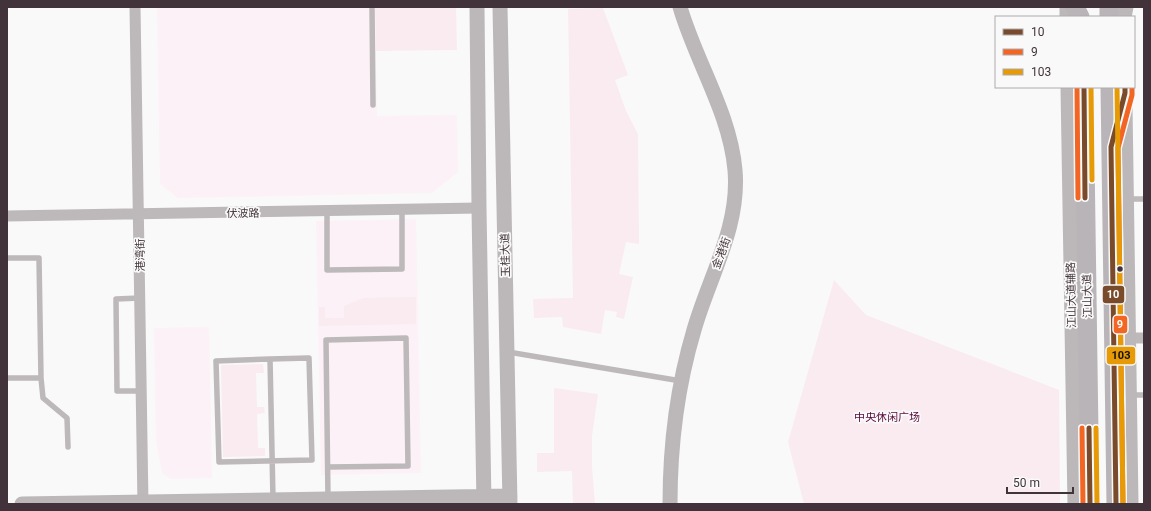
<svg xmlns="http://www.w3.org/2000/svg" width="1151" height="511" font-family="Roboto,'Noto Sans SC',sans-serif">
  <rect width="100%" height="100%" fill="#f9f9f9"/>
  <path fill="#fcf1f6" d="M157 7H375L377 116 457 115 458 172 432 193 178 198 160 184Z
    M416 219 421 473 321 475 316 221Z
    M209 327 212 478 171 479 162 473 156 441 154 328Z"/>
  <path fill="#faebf1" d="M375 7H456L457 50 376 51Z
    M603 8 628 75 615 80 626 111 638 134 639 244 626 242 619 274 633 277 624 319 616 317 617 312 605 310 601 334 563 327 562 317 534 318 533 299 573 298 568 9Z
    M834 280 866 315 1059 390 1060 504H804L788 442Z
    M416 297V324L319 326V307H325V318H344V306L364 298Z
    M263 364 264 373H256L257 407H264L265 413 257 414 258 448H265V456L223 457 221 365Z
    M554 388 598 394 592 436V467L595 504H573L572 471 537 472V453H554Z"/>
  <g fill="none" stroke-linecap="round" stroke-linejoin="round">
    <path stroke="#bdb8ba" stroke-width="5.5" d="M372 7 373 105
      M1127 199H1144
      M327 211V270L402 269V210
      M7 258H39L41 378
      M140 298 116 299 117 391H141
      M508 352 681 381
      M270 359 309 358 312 460 219 462 216 361 270 359 273 499
      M7 378H41L43 398 67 418 68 447
      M1130 395H1144
      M328 467 408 466 406 338 326 340 328 499"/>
    <path stroke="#bdb8ba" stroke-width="11" d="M135 7 143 504
      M7 216 479 208
      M1122 338H1144"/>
    <path stroke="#bcb8b9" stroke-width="15" d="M477 7 479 208 484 504
      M500 7 510 504
      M1067 7V17
      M1124 17 1126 7
      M1068 87 1075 504
      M1125 106 1131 504
      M22 504 510 496
      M670 504C670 445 677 387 694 330 709 277 740 227 735 170 730 113 696 62 680 7"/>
    <path stroke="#b9b4b7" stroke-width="19" d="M1075 7 1080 17
      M1109 7V17
      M1084 87 1090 504
      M1110 87 1116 504
      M1117 122 1125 93"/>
    <g stroke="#f9f9f9" stroke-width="8">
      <path id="bus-1" d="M1084 87 1085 198
        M1089 428 1090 504
        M1116 504 1111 147 1125 93V87"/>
    </g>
    <g stroke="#f9f9f9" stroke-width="8">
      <path id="bus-2" d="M1077 87 1078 198
        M1082 428 1083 504
        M1123 504 1118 148 1132 95V87"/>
    </g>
    <g stroke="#f9f9f9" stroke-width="8">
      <path id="bus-3" d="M1091 87 1092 180
        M1117 87 1123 504
        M1096 428 1097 504"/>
    </g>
    <use href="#bus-1" stroke="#7a4b2a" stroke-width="5"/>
    <use href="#bus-2" stroke="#f26522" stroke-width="5"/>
    <use href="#bus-3" stroke="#e59a06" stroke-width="5"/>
  </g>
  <circle fill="#42333a" stroke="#f9f9f9" stroke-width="1.5" cx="1120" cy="269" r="3.5"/>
  <g text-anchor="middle" stroke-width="3.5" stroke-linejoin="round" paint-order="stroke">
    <g font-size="11" fill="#42333a" stroke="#f9f9f9">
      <text transform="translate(243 213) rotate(-1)" y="4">伏波路</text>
      <text transform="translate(721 253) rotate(-70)" y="4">金港街</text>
      <text transform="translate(140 255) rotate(-91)" y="4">港湾街</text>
      <text transform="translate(505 255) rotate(-91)" y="4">玉桂大道</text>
      <text transform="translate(1071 295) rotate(-91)" y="4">江山大道辅路</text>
      <text transform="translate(1087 296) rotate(-91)" y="4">江山大道</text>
    </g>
    <g font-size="11" fill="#580739" stroke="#f9f9f9">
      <text x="887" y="421">中央休闲广场</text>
    </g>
  </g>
  <g stroke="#f9f9f9" stroke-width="1.5">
    <rect x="1102" y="285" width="23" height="19" rx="4" fill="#7a4b2a"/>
    <rect x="1113" y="315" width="15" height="19" rx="4" fill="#f26522"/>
    <rect x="1106" y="346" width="30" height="19" rx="4" fill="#e59a06"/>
  </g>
  <g font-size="11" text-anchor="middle" font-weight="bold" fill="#fff">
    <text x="1113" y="298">10</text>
    <text x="1120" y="328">9</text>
  </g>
  <g font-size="11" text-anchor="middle" font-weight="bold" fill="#111">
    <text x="1121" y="359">103</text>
  </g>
  <rect width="1151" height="511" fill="none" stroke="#42333a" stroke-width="16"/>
  <rect x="995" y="16" width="140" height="72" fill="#f9f9f9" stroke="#b0aaad"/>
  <rect x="1003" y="29" width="20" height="6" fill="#7a4b2a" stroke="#b0aaad"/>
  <text x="1031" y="36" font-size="12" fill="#42333a">10</text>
  <rect x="1003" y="49" width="20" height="6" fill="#f26522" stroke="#b0aaad"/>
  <text x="1031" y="56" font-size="12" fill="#42333a">9</text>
  <rect x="1003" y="69" width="20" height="6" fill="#e59a06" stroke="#b0aaad"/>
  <text x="1031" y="76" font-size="12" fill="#42333a">103</text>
  <path d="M1007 487v6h66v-6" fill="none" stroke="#42333a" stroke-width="2"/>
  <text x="1013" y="487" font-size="12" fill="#42333a" stroke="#f9f9f9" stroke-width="3" paint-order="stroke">50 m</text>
</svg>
